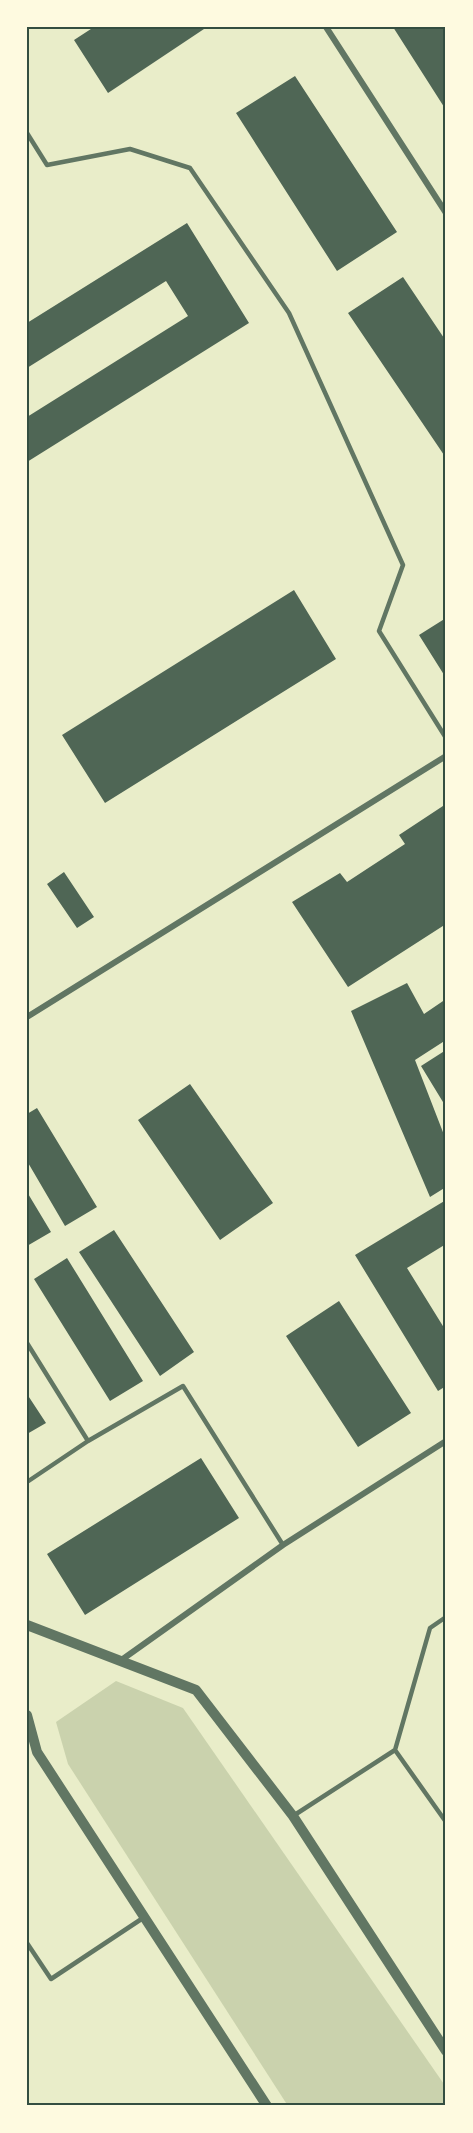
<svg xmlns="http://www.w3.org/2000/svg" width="473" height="2133" font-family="'Roboto Condensed',sans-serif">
  <rect width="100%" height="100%" fill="#e9edc9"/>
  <path fill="#cad2ad" d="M116 1681 183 1708 446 2087V2106H288L68 1764 56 1722Z"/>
  <path fill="#4f6655" d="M94 27H207L108 93 74 40Z
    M393 27H446V110Z
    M295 76 397 232 337 271 236 113Z
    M187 223 249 323 27 462V417L188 316 166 281 27 368V323Z
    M403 277 446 341V458L348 313Z
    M294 590 336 659 105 803 62 735Z
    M446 618V678L419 635Z
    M446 804V924L348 987 292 902 340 873 347 882 405 844 399 835Z
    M64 872 94 917 77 928 47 884Z
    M407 983 424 1014 446 999V1040L415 1060 446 1140V1187L430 1197 351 1011Z
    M446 1050V1107L421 1066Z
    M190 1084 273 1203 220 1240 138 1120Z
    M37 1108 97 1207 65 1226 27 1161V1114Z
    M27 1192 51 1232 27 1246Z
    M446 1200V1244L407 1268 446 1331V1386L438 1391 355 1255Z
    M114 1230 194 1352 160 1376 79 1252Z
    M67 1258 143 1381 110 1401 34 1279Z
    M339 1301 411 1413 358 1447 286 1336Z
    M27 1394 46 1423 27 1434Z
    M201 1458 239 1518 85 1615 47 1554Z"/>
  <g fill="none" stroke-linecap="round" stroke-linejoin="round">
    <path stroke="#617663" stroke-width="4.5" d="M27 133 47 165 130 149 190 168 289 313 403 565 379 631 446 738
      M27 1343 88 1441 27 1482
      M88 1441 183 1386 283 1545
      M395 1750 430 1628 446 1617
      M293 1816 395 1750 446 1822
      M27 1943 51 1979 143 1918"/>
    <path stroke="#617663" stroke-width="6" d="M326 27 446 213
      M27 1017 446 756
      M120 1661 283 1545 446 1441"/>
    <path stroke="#617663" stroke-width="10" d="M27 1625 196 1690 293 1816 446 2051
      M27 1715 37 1752 267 2106"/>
  </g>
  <rect width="473" height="2133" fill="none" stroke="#fefae0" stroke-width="57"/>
  <rect x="28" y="28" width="416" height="2076" fill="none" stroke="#344e41" stroke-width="2"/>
</svg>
